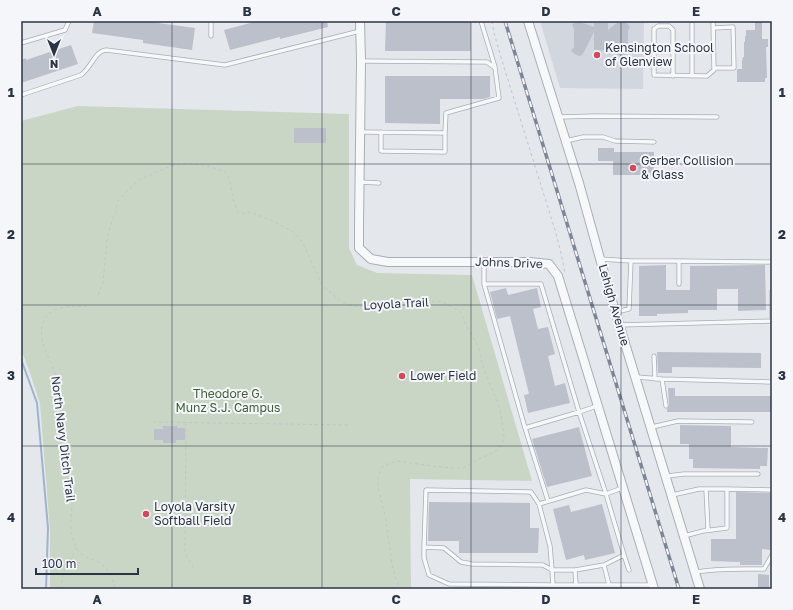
<svg xmlns="http://www.w3.org/2000/svg" width="793" height="610" font-family="'Golos Text',sans-serif">
  <rect width="100%" height="100%" fill="#e4e7ec"/>
  <path fill="#d2d6de" d="M540 21H644L643 89 560 88Z"/>
  <path fill="#c9d6c5" d="M78 106 349 114V248L357 265 377 273 472 275 532 481 410 479 411 589H50V530L40 404 31 376 21 349V121Z"/>
  <g fill="none" stroke-linecap="round" stroke-linejoin="round">
    <path stroke="#9fb4cc" stroke-width="2" d="M21 359 37 403 48 528 46 589"/>
  </g>
  <path fill="#bbc0ca" d="M94 21H143L195 28 192 50 143 43V40L92 33Z
    M258 21H327L328 27 280 39V37L230 50 224 30Z
    M386 21H471V51H385Z
    M755 21H762V39H768V47H766L767 78H765V82H737V69H742V61L743 57H744V42H745V36H746V30H755Z
    M577 22H580L594 27V23H608V30L618 22H625L628 24 630 28 628 30V47L629 48V50L628 53 624 56H619L616 54V51L594 50V32L583 54 580 56 576 55 571 51 574 47V29L572 24Z
    M71 45 78 64 21 83V60L26 58V60Z
    M385 76H490V97L483 99H440V124L385 123Z
    M294 128H326V143H294Z
    M598 148H614V152H654V175H613V161H598Z
    M666 265V290H690V266L765 265 766 310 738 311V289H717V310H688V313L657 314V316H639V266Z
    M506 288 508 295 537 288 541 307 533 309 538 329 548 327 555 354 548 356 555 386 565 383 570 403 528 413 524 395 529 394 510 316 497 319 490 292Z
    M657 352 761 353V368L672 367V373H658Z
    M668 388H675V396H771V412H667V409L669 406Z
    M680 425 731 426V447L768 448 767 466H760V469L693 468V459H689V444H680Z
    M163 426H177V428H185V440H176V443H163V440H154V429H163Z
    M579 427 592 476 547 487 532 439Z
    M736 492 772 493 771 550 762 549V565H740V562L711 561V539H736Z
    M429 502 530 503V528H539L538 553H459V541H428Z
    M602 504 615 553 585 560 584 555 566 560 553 509 569 505 571 512Z
    M758 574 769 575V589H758Z"/>
  <g fill="none" stroke-linecap="round" stroke-linejoin="round">
    <g stroke="#a9aeb7" stroke-width="5">
      <path id="service" d="M211 21V36
        M481 21 495 67
        M692 24V76
        M714 28 733 27 734 68H714
        M21 43 65 30 69 21
        M361 61 487 62 495 68 499 98 446 113 445 133 361 132
        M673 76V30L669 26H658L654 29V75L707 76 714 70 713 21
        M21 95 81 75C91 68 95 51 106 50L225 65 360 31
        M559 117 596 116 717 117
        M381 132V151L445 152V133
        M566 141 583 137H603L615 141 654 142
        M360 182 379 183
        M600 259 631 261 629 309 616 312
        M631 261H679V284
        M679 261 772 262
        M484 263V284H541L579 412 597 406
        M484 284 525 428
        M619 325 772 321V291
        M654 356 655 379
        M636 377 662 379 666 406
        M662 379 770 382
        M652 427 678 421 752 422
        M667 476 684 474H758
        M706 489 708 530
        M727 489 772 490
        M426 490 531 492 539 504 550 546 552 570 543 565 472 564 461 562 444 548 424 547Z
        M672 495 699 489H727V528L703 531 684 536
        M548 501 525 428 579 412 606 494
        M539 504 586 490 606 494
        M424 547V558L429 575 449 584 553 585H652
        M624 555 629 570
        M696 572C718 568 741 569 764 569L772 555
        M553 585 552 570H575
        M576 585 575 570 604 565
        M609 585 604 565 624 555 606 494 622 488"/>
    </g>
    <g stroke="#a9aeb7" stroke-width="10">
      <path id="tertiary" d="M360 21 361 61 359 226V248L371 259 388 262H530L549 264 558 276 654 589
        M528 21 579 183 609 291 700 589"/>
    </g>
    <path stroke="#c2c5cb" stroke-width="1" stroke-dasharray="3 3" stroke-linecap="butt" d="M492 21 494 33 503 64 555 230 561 253 565 273
      M98 295 103 283 104 273 107 239 111 224 116 211 118 201 125 193 139 180 170 166 186 164 204 165 224 171 229 177 233 199 238 212 242 214 248 212 255 214 273 221 292 231 303 243 320 281 324 287 342 302 353 306 381 307 406 305 434 301 443 302 460 311 465 323 478 346 483 367 500 409 504 436 502 445 496 451 479 459 463 468H452L440 467 397 461 388 464 382 467 378 476V486L386 521 392 565 399 589
      M87 306C72 307 50 305 44 321 36 339 48 354 54 370 56 376 58 383 59 390 60 397 62 405 62 411 62 420 60 428 61 436 62 450 63 464 66 478 68 487 71 496 72 505 72 510 71 515 71 520 70 528 72 539 76 547 82 559 90 557 100 563 108 569 113 579 115 589
      M153 422 348 425
      M186 423 185 553C187 559 193 563 194 570
      M61 589 63 574 76 548"/>
    <use href="#service" stroke="#f7f8fa" stroke-width="3.5"/>
    <use href="#tertiary" stroke="#f7f8fa" stroke-width="8"/>
    <g stroke="#7d8696" stroke-width="3.5">
      <path id="rail" d="M505 21 679 589"/>
    </g>
    <use href="#rail" stroke="#f4f6f9" stroke-width="2" stroke-dasharray="6" stroke-linecap="butt"/>
  </g>
  <path fill="none" stroke="#2b3445" stroke-width="1" stroke-opacity="0.55" d="M172 21V589M322 21V589M471 21V589M621 21V589M21 164H772M21 305H772M21 446H772"/>
  <g fill="#d1495b" stroke="#f4f6f9" stroke-width="1.5">
    <circle cx="597" cy="55" r="4"/>
    <circle cx="633" cy="168" r="4"/>
    <circle cx="402" cy="376" r="4"/>
    <circle cx="146" cy="514" r="4"/>
  </g>
  <g text-anchor="middle" stroke-width="4" stroke-linejoin="round" paint-order="stroke">
    <g font-size="12" fill="#2b3445" stroke="#f4f6f9" text-anchor="start">
      <text x="605" y="52">Kensington School<tspan x="605" dy="14">of Glenview</tspan></text>
      <text x="641" y="165">Gerber Collision<tspan x="641" dy="14">&amp; Glass</tspan></text>
      <text x="410" y="380">Lower Field</text>
      <text x="154" y="511">Loyola Varsity<tspan x="154" dy="14">Softball Field</tspan></text>
    </g>
    <g font-size="12" fill="#2b3445" stroke="#f4f6f9">
      <text transform="translate(509 263) rotate(2)" y="4">Johns Drive</text>
      <text transform="translate(396 304) rotate(-3)" y="4">Loyola Trail</text>
      <text transform="translate(614 305) rotate(74)" y="4">Lehigh Avenue</text>
      <text transform="translate(63 439) rotate(83)" y="4">North Navy Ditch Trail</text>
    </g>
    <g font-size="12" fill="#3f6138" stroke="#f4f6f9">
      <text x="228" y="398">Theodore G.<tspan x="228" dy="14">Munz S.J. Campus</tspan></text>
    </g>
  </g>
  <rect width="793" height="610" fill="none" stroke="#f4f6f9" stroke-width="44"/>
  <g transform="translate(54 54) rotate(180)" stroke="#f4f6f9" stroke-width="3" paint-order="stroke">
  <path d="M0-3L7 15L0 10L-7 15Z" fill="#2b3445"/>
  <text y="-6" font-size="11" font-weight="bold" text-anchor="middle" fill="#2b3445">N</text>
  </g>
  <path d="M36 568v6h102v-6" fill="none" stroke="#2b3445" stroke-width="2"/>
  <text x="42" y="568" font-size="12" fill="#2b3445" stroke="#f4f6f9" stroke-width="3" paint-order="stroke">100 m</text>
  <rect x="22" y="22" width="749" height="566" fill="none" stroke="#2b3445" stroke-width="1.5"/>
  <g font-size="13" text-anchor="middle" font-weight="bold" fill="#2b3445">
    <text x="97" y="16">A</text>
    <text x="247" y="16">B</text>
    <text x="396" y="16">C</text>
    <text x="546" y="16">D</text>
    <text x="696" y="16">E</text>
    <text x="11" y="97">1</text>
    <text x="782" y="97">1</text>
    <text x="11" y="239">2</text>
    <text x="782" y="239">2</text>
    <text x="11" y="380">3</text>
    <text x="782" y="380">3</text>
    <text x="11" y="522">4</text>
    <text x="782" y="522">4</text>
    <text x="97" y="604">A</text>
    <text x="247" y="604">B</text>
    <text x="396" y="604">C</text>
    <text x="546" y="604">D</text>
    <text x="696" y="604">E</text>
  </g>
</svg>
